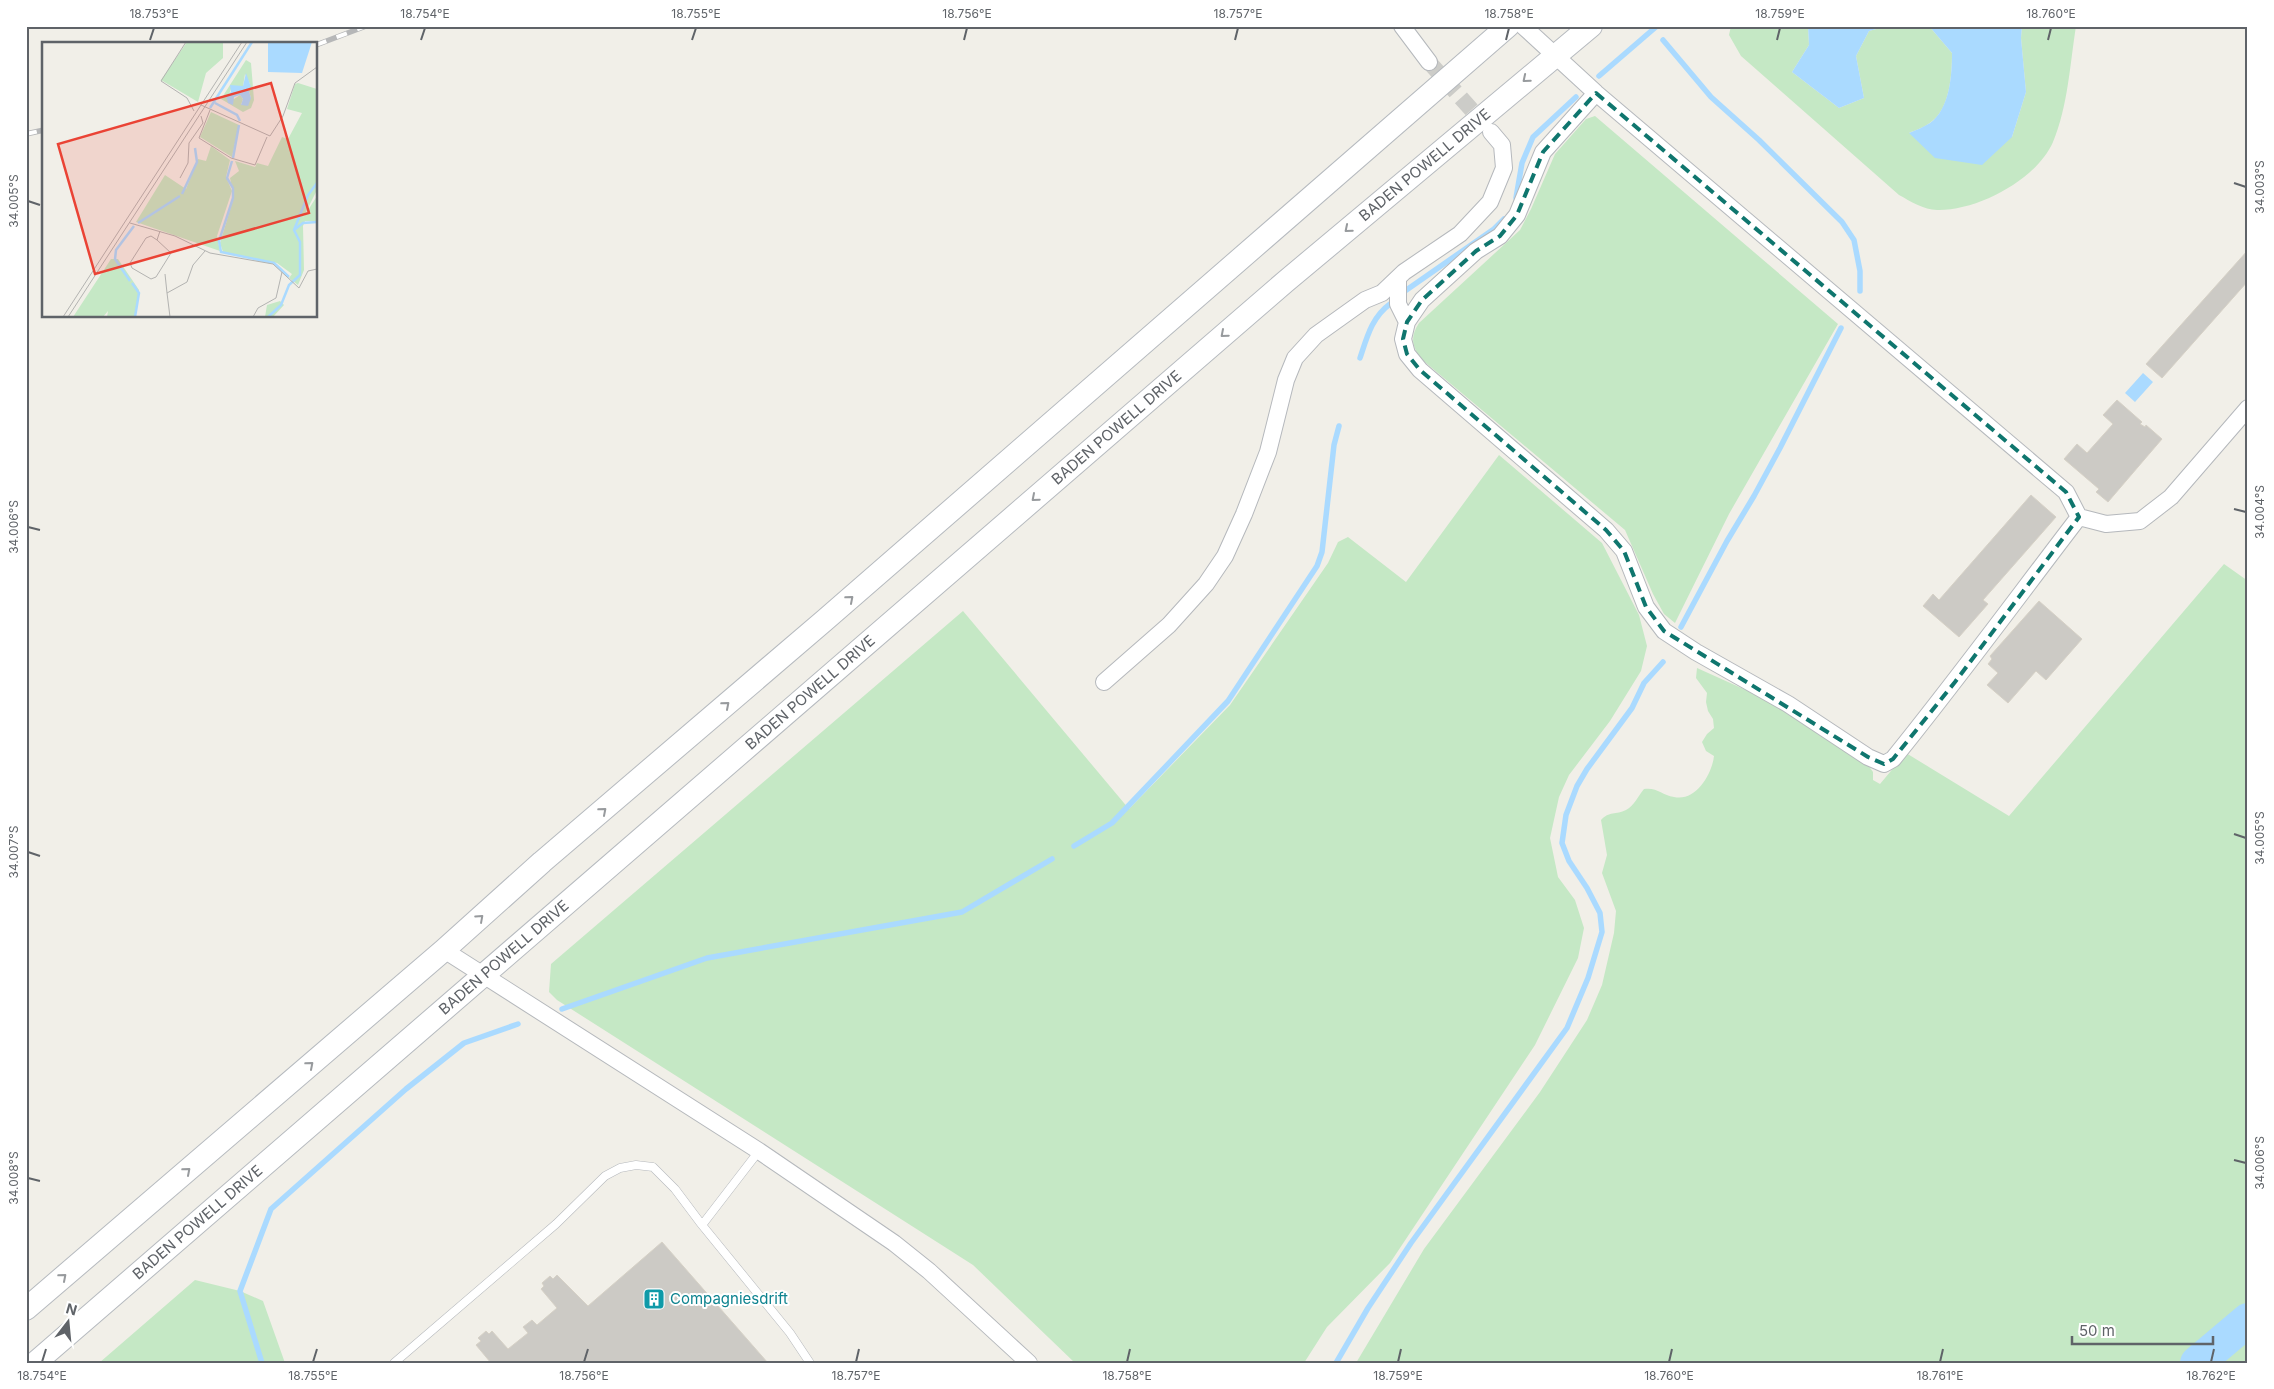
<svg xmlns="http://www.w3.org/2000/svg" width="2274" height="1389" font-family="Inter,sans-serif">
  <rect width="100%" height="100%" fill="#f1efe8"/>
  <path fill="#c5e8c5" d="M1731 26H1808L1809 45 1792 72 1839 108 1864 98 1856 56 1869 31 1887 26H1929L1952 53C1952 74 1950 109 1931 122 1925 127 1916 130 1909 133L2012 137 2026 92 2021 38 2022 26H2076C2070 64 2068 106 2053 142 2037 179 1978 211 1937 210 1924 210 1910 201 1899 195L1741 56 1729 35Z
    M1595 116 1838 324 1729 514 1675 623 1664 614 1653 594 1625 530 1420 358C1412 345 1410 337 1419 323L1520 230 1531 209 1555 154 1586 119Z
    M1499 455 1602 543 1639 615 1647 646 1641 671 1610 721 1569 775 1559 797 1550 838 1558 877 1575 900 1584 928 1578 958 1535 1045 1390 1263 1327 1327 1304 1363H1075L973 1265 557 1000 549 992 551 964 963 611 1129 809 1230 705 1328 563 1338 542 1348 537 1406 582Z
    M2224 564 2248 581V1363H1356L1424 1249 1540 1092 1587 1020 1602 985 1614 933 1616 911 1602 873 1607 855 1601 820C1609 811 1616 815 1626 810 1634 806 1638 796 1644 789 1657 787 1662 795 1674 797 1696 802 1712 774 1714 756L1706 751 1702 742 1707 734 1714 728 1713 719 1708 711 1706 702 1707 693 1696 678 1697 668 1768 700 1866 762 1873 772V780L1880 784 1906 753 2009 816Z
    M195 1280 240 1291 263 1301 285 1363H99Z"/>
  <path fill="#aadaff" d="M1808 26H1887L1869 31 1856 56 1864 98 1839 108 1792 72 1809 45Z
    M1929 26H2022L2021 38 2026 92 2012 137 1982 165 1935 158 1909 133C1916 130 1924 127 1930 123 1950 109 1952 74 1952 53Z
    M2143 373 2153 382 2135 402 2125 393Z"/>
  <g fill="none" stroke-linecap="round" stroke-linejoin="round">
    <path stroke="#aadaff" stroke-width="5.5" d="M1663 40 1711 97 1759 140 1842 222 1854 240 1860 271V291
      M1599 76 1657 26
      M1516 198 1522 163 1533 137 1576 97
      M1405 291 1494 229 1504 219
      M1360 358C1367 337 1372 317 1390 304
      M1681 627 1727 541 1754 496 1780 448 1841 328
      M1074 846 1112 823 1228 701 1317 566 1322 552 1334 445 1339 426
      M562 1009 707 958 962 912 1052 859
      M262 1363 240 1291 271 1209 406 1089 464 1043 518 1024
      M1336 1363 1368 1308 1411 1243 1567 1028 1588 978 1602 932 1600 913 1587 888 1569 861 1562 843 1566 815 1577 786 1587 769 1632 708 1644 683 1663 662"/>
    <path stroke="#aadaff" stroke-width="34" d="M2197 1363 2248 1320"/>
  </g>
  <path fill="#cccac5" stroke="#d6d1c6" d="M2248 250V281L2162 378 2146 364Z
    M2117 400 2142 422 2140 424 2145 427 2146 425 2162 439 2108 502 2096 492 2099 489 2064 459 2077 444 2087 453 2113 424 2103 415Z
    M2031 495 2056 517 1983 600 1988 604 1959 637 1923 606 1933 594 1939 600Z
    M2039 601 2082 639 2046 680 2036 671 2008 703 1987 685 1998 673 1988 664 1992 659 1990 656Z
    M662 1242 768 1363H491L476 1345 481 1341 478 1338 486 1331 489 1334 492 1331 508 1349 528 1333 523 1327 532 1320 537 1325 557 1308 541 1289 544 1286 542 1283 550 1276 553 1279 557 1275 588 1306Z"/>
  <g fill="none" stroke-linecap="round" stroke-linejoin="round">
    <path stroke="#ccccc8" stroke-width="16" stroke-dasharray="16 8" stroke-linecap="butt" d="M1429 62 1486 126"/>
    <g stroke="#b5b8bc" stroke-width="9">
      <path id="lane" d="M702 1225 790 1333 810 1363
        M394 1363 556 1224 605 1176 620 1168 636 1165 653 1167 675 1189 702 1225 759 1151"/>
    </g>
    <g stroke="#b5b8bc" stroke-width="18">
      <path id="street" d="M1402 26 1429 62
        M1523 26 1596 93 2066 492 2079 517 2106 524 2140 521 2171 497 2248 408
        M1596 93 1543 152 1517 215 1500 236 1476 251 1422 300 1407 322 1403 339 1407 354 1420 370 1606 530 1624 551 1646 607 1664 631 1696 652 1788 704 1868 757 1884 764 1893 759C1957 680 2017 598 2079 517
        M1398 278V304L1407 322
        M1104 682 1169 625 1206 584 1225 556 1244 514 1268 452 1286 380 1295 358 1316 335 1365 300 1382 293 1404 272 1460 234 1490 202 1504 168 1502 145 1491 132
        M444 950 759 1151 894 1243 929 1271 1029 1363"/>
    </g>
    <g stroke="#b6babf" stroke-width="24">
      <g id="secondary">
        <path d="M26 1309 444 950 542 862 825 620 1508 26"/>
        <path id="s1" d="M35 1363 1285 282 1591 26"/>
      </g>
    </g>
    <use href="#lane" stroke="#fff" stroke-width="8"/>
    <use href="#street" stroke="#fff" stroke-width="16"/>
    <use href="#secondary" stroke="#fff" stroke-width="22"/>
    <g stroke="#b6b7b8" stroke-width="5.5">
      <path id="rail" d="M316 45 366 26
        M26 134 44 130"/>
    </g>
    <use href="#rail" stroke="#fff" stroke-width="4" stroke-dasharray="11" stroke-linecap="butt"/>
  </g>
  <defs><path id="oneway-chevron" d="M-2-3.5L2.5 0L-2 3.5" fill="none" stroke-width="1.6" stroke-linecap="round" stroke-linejoin="round" transform="scale(1.25)"/></defs>
  <g stroke="#979a9d">
    <use href="#oneway-chevron" transform="translate(1526 79) rotate(140)"/>
    <use href="#oneway-chevron" transform="translate(1348 229) rotate(140)"/>
    <use href="#oneway-chevron" transform="translate(1224 334) rotate(139)"/>
    <use href="#oneway-chevron" transform="translate(1035 498) rotate(139)"/>
    <use href="#oneway-chevron" transform="translate(850 599) rotate(-41)"/>
    <use href="#oneway-chevron" transform="translate(726 705) rotate(-41)"/>
    <use href="#oneway-chevron" transform="translate(603 811) rotate(-41)"/>
    <use href="#oneway-chevron" transform="translate(480 918) rotate(-42)"/>
    <use href="#oneway-chevron" transform="translate(310 1065) rotate(-41)"/>
    <use href="#oneway-chevron" transform="translate(187 1171) rotate(-41)"/>
    <use href="#oneway-chevron" transform="translate(63 1277) rotate(-41)"/>
  </g>
  <path fill="none" stroke="#0f766e" stroke-width="4" stroke-dasharray="10 6" stroke-linejoin="round" d="M1596 93 2066 492 2079 517 1955 682 1893 759 1884 764 1868 757 1664 631 1646 607 1624 551 1606 530 1420 370 1407 354 1403 339 1407 322 1422 300 1476 251 1500 236 1517 215 1543 152Z"/>
  <path fill="none" stroke="#5f6368" stroke-width="2" d="M150 40 154 28M421 40 425 28M692 40 696 28M964 40 967 28M1235 40 1238 28M1506 40 1509 28M1777 40 1780 28M2048 40 2051 28M2234 183 2246 187M28 201 40 205M2234 509 2246 512M28 527 40 530M2234 834 2246 838M28 852 40 856M2234 1160 2246 1163M28 1178 40 1181M42 1362 46 1349M313 1362 317 1349M584 1362 588 1349M856 1362 859 1349M1127 1362 1130 1349M1398 1362 1401 1349M1669 1362 1672 1349M1940 1362 1943 1349M2211 1362 2214 1349"/>
  <defs>
    <g id="building-square" transform="scale(1.125)"><rect x="-9" y="-9" width="18" height="18" rx="4" fill="#0f9aa8" stroke="#fff"/><path d="M-4-6H4V6H1V3H-1V6H-4ZM-2.5-4.3h1.7v1.8h-1.7ZM.8-4.3h1.7v1.8H.8ZM-2.5-1h1.7V.8h-1.7ZM.8-1h1.7V.8H.8Z" fill="#fff"/></g>
  </defs>
  <g fill-rule="evenodd">
    <use href="#building-square" x="654" y="1299"/>
  </g>
  <g text-anchor="middle" stroke-width="4" stroke-linejoin="round" paint-order="stroke">
    <g font-size="15" fill="#5f6368" stroke="#fff">
      <text dy="5" stroke="none"><textPath href="#s1" startOffset="1835">BADEN POWELL DRIVE</textPath></text>
      <text dy="5" stroke="none"><textPath href="#s1" startOffset="1430">BADEN POWELL DRIVE</textPath></text>
      <text dy="5" stroke="none"><textPath href="#s1" startOffset="1025">BADEN POWELL DRIVE</textPath></text>
      <text dy="5" stroke="none"><textPath href="#s1" startOffset="620">BADEN POWELL DRIVE</textPath></text>
      <text dy="5" stroke="none"><textPath href="#s1" startOffset="215">BADEN POWELL DRIVE</textPath></text>
    </g>
    <g font-size="15" fill="#0d838f" stroke="#fff" text-anchor="start">
      <text x="670" y="1304">Compagniesdrift</text>
    </g>
  </g>
  <g transform="translate(42 42)">
    <rect width="275" height="275" fill="#f1efe8"/>
    <path d="M145 0H181V16L164 31 156 60 119 38ZM204 18 209 21 212 58 209 66 201 70 179 57ZM203 32 208 42 206 46 209 56 199 63 201 57 198 53 192 57 186 55 189 47 201 44ZM256 41 275 47V148L261 176 275 154V179H263L261 184 262 228 256 243 247 236 250 232 235 221 181 210 178 201 192 155 188 136 197 129 193 119 213 125 215 121 226 124 240 95 246 97 260 71 245 67 253 42ZM169 70 197 83 190 115 158 95ZM169 104 188 118 184 135 190 149 175 194 178 209 94 180 123 133 144 147 156 117 164 119ZM69 217H76L97 248 93 275H65L66 269 61 275H31ZM238 259 242 263 231 275H223L225 263Z" fill="#c5e8c5" fill-rule="evenodd"/>
    <path d="M226 0H270L260 31 226 30ZM204 31 209 45 206 46 209 56 206 64 199 63 201 57 198 53 192 55 191 63 186 61 184 54 189 50 188 43 201 44Z" fill="#aadaff"/>
    <path fill="none" stroke="#aadaff" stroke-width="2.5" d="M173 61 195 73 198 79M168 66 210 0M191 116 197 83M190 119 185 136 191 146V156L177 199 179 210 232 221 247 235M140 152 155 120 153 106M96 181 138 154M252 188 261 181 275 180M88 239 73 217 74 208 92 184M90 241 97 251 93 275M226 275 239 263 247 243 258 233V200L252 188 266 153 275 141"/>
    <path fill="none" stroke="#b3b3b1" stroke-width="1" d="M144 0 119 39 145 56 152 69M159 63 228 94 241 74 253 41 275 25M168 68 157 96 189 116 213 123 225 95M138 136 146 121 147 101 161 81 159 74M88 181 133 194 168 211 231 222 257 246 266 229 275 227M115 198 129 211 114 235 109 237 90 226 88 221 104 196 109 194 115 198 118 189M123 232 125 251 145 240 151 223 163 209M125 251 128 275M21 275 200 0M26 275 205 0M211 275 216 266 234 256 240 230"/>
    <path fill="#ea4335" fill-opacity="0.15" stroke="#ea4335" stroke-width="2.5" d="M229 41 267 171 53 232 16 102Z"/>
    <rect width="275" height="275" fill="none" stroke="#5f6368" stroke-width="2.5"/>
  </g>
  <rect width="2274" height="1389" fill="none" stroke="#ffffff" stroke-width="55"/>
  <g transform="translate(68 1322) rotate(16)" stroke="#ffffff" stroke-width="4" paint-order="stroke">
  <path d="M0-4L9 19L0 12L-9 19Z" fill="#5f6368"/>
  <text y="-8" font-size="14" font-weight="bold" text-anchor="middle" fill="#5f6368">N</text>
  </g>
  <path d="M2072 1336v8h141v-8" fill="none" stroke="#5f6368" stroke-width="2.5"/>
  <text x="2079" y="1336" font-size="15" fill="#5f6368" stroke="#ffffff" stroke-width="4" paint-order="stroke">50 m</text>
  <rect x="28" y="28" width="2218" height="1334" fill="none" stroke="#5f6368" stroke-width="2"/>
  <g font-size="12" text-anchor="middle" fill="#5f6368">
    <text x="154" y="18">18.753°E</text>
    <text x="425" y="18">18.754°E</text>
    <text x="696" y="18">18.755°E</text>
    <text x="967" y="18">18.756°E</text>
    <text x="1238" y="18">18.757°E</text>
    <text x="1509" y="18">18.758°E</text>
    <text x="1780" y="18">18.759°E</text>
    <text x="2051" y="18">18.760°E</text>
    <text transform="translate(2260 187) rotate(-90)" y="4">34.003°S</text>
    <text transform="translate(14 201) rotate(-90)" y="4">34.005°S</text>
    <text transform="translate(2260 512) rotate(-90)" y="4">34.004°S</text>
    <text transform="translate(14 527) rotate(-90)" y="4">34.006°S</text>
    <text transform="translate(2260 838) rotate(-90)" y="4">34.005°S</text>
    <text transform="translate(14 852) rotate(-90)" y="4">34.007°S</text>
    <text transform="translate(2260 1163) rotate(-90)" y="4">34.006°S</text>
    <text transform="translate(14 1178) rotate(-90)" y="4">34.008°S</text>
    <text x="42" y="1380">18.754°E</text>
    <text x="313" y="1380">18.755°E</text>
    <text x="584" y="1380">18.756°E</text>
    <text x="856" y="1380">18.757°E</text>
    <text x="1127" y="1380">18.758°E</text>
    <text x="1398" y="1380">18.759°E</text>
    <text x="1669" y="1380">18.760°E</text>
    <text x="1940" y="1380">18.761°E</text>
    <text x="2211" y="1380">18.762°E</text>
  </g>
</svg>
